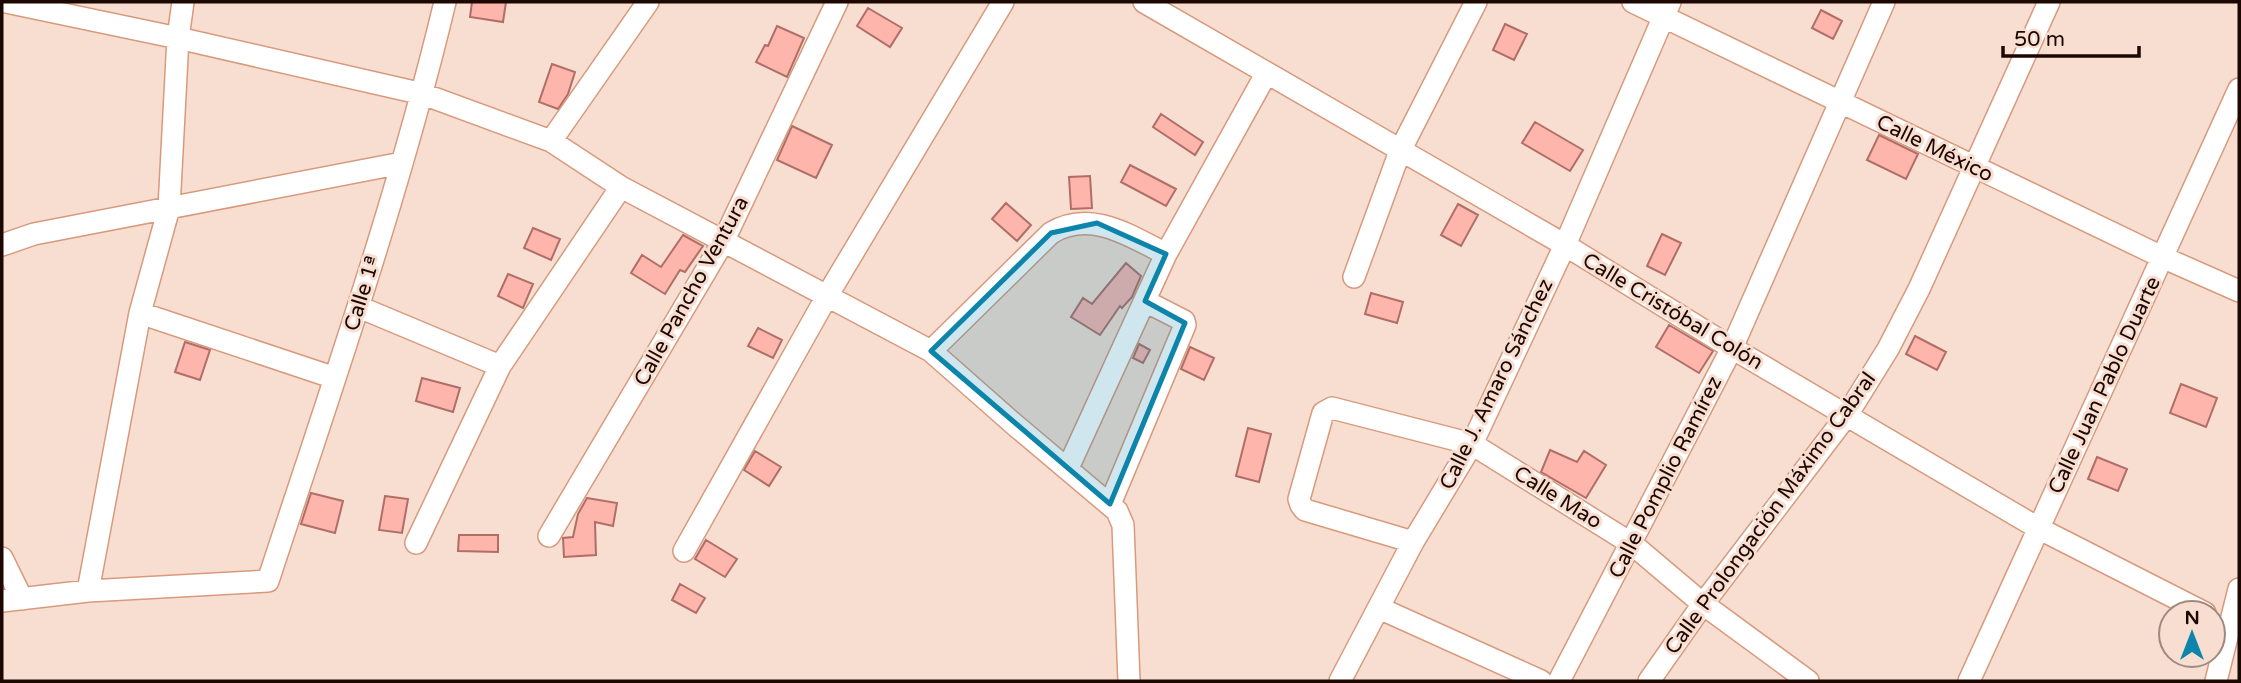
<svg xmlns="http://www.w3.org/2000/svg" width="2241" height="683" font-family="'Varela Round',sans-serif">
  <rect width="100%" height="100%" fill="#f8ded1"/>
  <path fill="#fdb5ac" stroke="#b06e67" stroke-width="2" d="M472 2H506L503 22 470 17Z
    M868 8 902 28 890 47 857 26Z
    M1821 10 1842 21 1833 39 1812 28Z
    M1505 24 1527 34 1514 60 1493 50Z
    M777 26 804 38 787 77 756 62 765 45 768 46Z
    M552 64 575 72 568 94 558 109 539 102Z
    M1161 114 1203 142 1195 155 1153 127Z
    M1535 122 1583 150 1570 171 1522 143Z
    M792 126 832 145 816 178 777 160Z
    M1879 135 1918 154 1906 179 1867 160Z
    M1130 165 1176 189 1166 206 1121 182Z
    M1090 176 1092 208 1071 209 1069 177Z
    M1006 203 1031 225 1017 241 992 219Z
    M1458 204 1478 215 1461 246 1441 235Z
    M533 228 560 239 551 260 524 248Z
    M1662 234 1681 243 1665 275 1647 266Z
    M683 235 703 246 685 272 680 270 665 294 631 273 642 255 661 267Z
    M1126 263 1141 276 1132 297 1122 308 1120 306 1100 335 1071 317 1083 298 1092 304Z
    M508 274 533 284 523 308 498 296Z
    M1371 293 1403 302 1397 323 1365 314Z
    M1669 325 1713 351 1699 373 1656 347Z
    M758 328 782 340 773 358 748 346Z
    M1915 336 1946 352 1937 370 1906 354Z
    M185 342 210 350 200 380 175 372Z
    M1139 344 1150 350 1143 363 1133 358Z
    M1190 347 1214 358 1204 380 1181 369Z
    M422 378 460 388 453 412 416 401Z
    M2181 384 2217 398 2206 427 2170 413Z
    M1248 428 1271 434 1259 482 1236 476Z
    M1550 450 1577 462 1584 451 1606 465 1586 498 1541 472Z
    M755 451 781 467 769 486 744 470Z
    M2097 457 2127 469 2118 491 2088 479Z
    M311 493 343 501 335 533 301 524Z
    M385 496 408 499 402 533 379 530Z
    M587 498 617 503 613 526 595 522 596 555 564 557 563 538 573 537 578 514Z
    M459 535H498V552L458 551Z
    M706 540 737 559 725 577 695 559Z
    M680 584 705 598 696 613 672 600Z"/>
  <g fill="none" stroke-linecap="round" stroke-linejoin="round">
    <g stroke="#d89a7c" stroke-width="24">
      <path id="street" d="M6 2 178 38 423 94 551 141 621 187 931 351 1015 425 1117 511 1123 525 1129 681
        M1144 2 1565 245 1732 348 2038 528 2205 613
        M1633 2 2162 257 2239 291
        M551 141 648 2
        M2 245 34 234 402 163
        M1354 277 1400 151 1476 2
        M359 307 500 366
        M140 313 335 378
        M931 351 1051 233C1091 209 1130 236 1166 254
        M1068 468 1166 254 1266 74
        M1110 504 1185 325 1184 321 1145 301
        M549 536 723 242 837 2
        M1413 542 1305 510 1301 505 1299 499 1323 413 1332 408 1472 444 1632 544 1703 604 1808 681
        M416 543 500 366 621 187
        M684 551 827 296 1003 2
        M2 558 22 599
        M88 591 140 313 169 208 178 38 183 2
        M2 601 88 591 268 581C331 389 398 198 445 2
        M1379 608 1541 681
        M1340 681 1413 542 1472 444 1565 245 1670 2
        M1559 681 1732 348 1884 2
        M1649 681 1703 604 1847 415 1888 349 1919 289 2049 2
        M1969 681 2239 89
        M2216 681 2239 589"/>
    </g>
    <use href="#street" stroke="#fff" stroke-width="21"/>
  </g>
  <path fill="#0d84a9" fill-opacity="0.2" stroke="#0d84a9" stroke-width="5" stroke-linejoin="round" d="M1097 223 1166 254 1145 301 1185 323 1110 504 931 351 1051 233Z"/>
  <g text-anchor="middle" stroke-width="6" stroke-linejoin="round" paint-order="stroke">
    <g font-size="21" fill="#1c0701" stroke="#f8ded1">
      <text transform="translate(1935 148) rotate(26)" y="7">Calle México</text>
      <text transform="translate(691 291) rotate(-61)" y="7">Calle Pancho Ventura</text>
      <text transform="translate(362 293) rotate(-73)" y="7">Calle 1ª</text>
      <text transform="translate(1673 311) rotate(31)" y="7">Calle Cristóbal Colón</text>
      <text transform="translate(1496 384) rotate(-64)" y="7">Calle J. Amaro Sánchez</text>
      <text transform="translate(2104 385) rotate(-65)" y="7">Calle Juan Pablo Duarte</text>
      <text transform="translate(1665 477) rotate(-63)" y="7">Calle Pomplio Ramírez</text>
      <text transform="translate(1558 497) rotate(32)" y="7">Calle Mao</text>
      <text transform="translate(1770 513) rotate(-54)" y="7">Calle Prolongación Máximo Cabral</text>
    </g>
  </g>
  <rect width="2241" height="683" fill="none" stroke="#1c0701" stroke-width="7"/>
  <g transform="translate(2192 634)"><circle r="33" fill="#f8ded1" stroke="#a0887e" stroke-width="2"/>
  <path d="M0-5L12 26L0 18L-12 26Z" fill="#0d84a9"/>
  <text y="-10" font-size="19" font-weight="bold" text-anchor="middle" fill="#1c0701">N</text>
  </g>
  <path d="M2003 46v10h136v-10" fill="none" stroke="#1c0701" stroke-width="3.5"/>
  <text x="2014" y="46" font-size="21" fill="#1c0701" stroke="#f8ded1" stroke-width="5" paint-order="stroke">50 m</text>
</svg>
